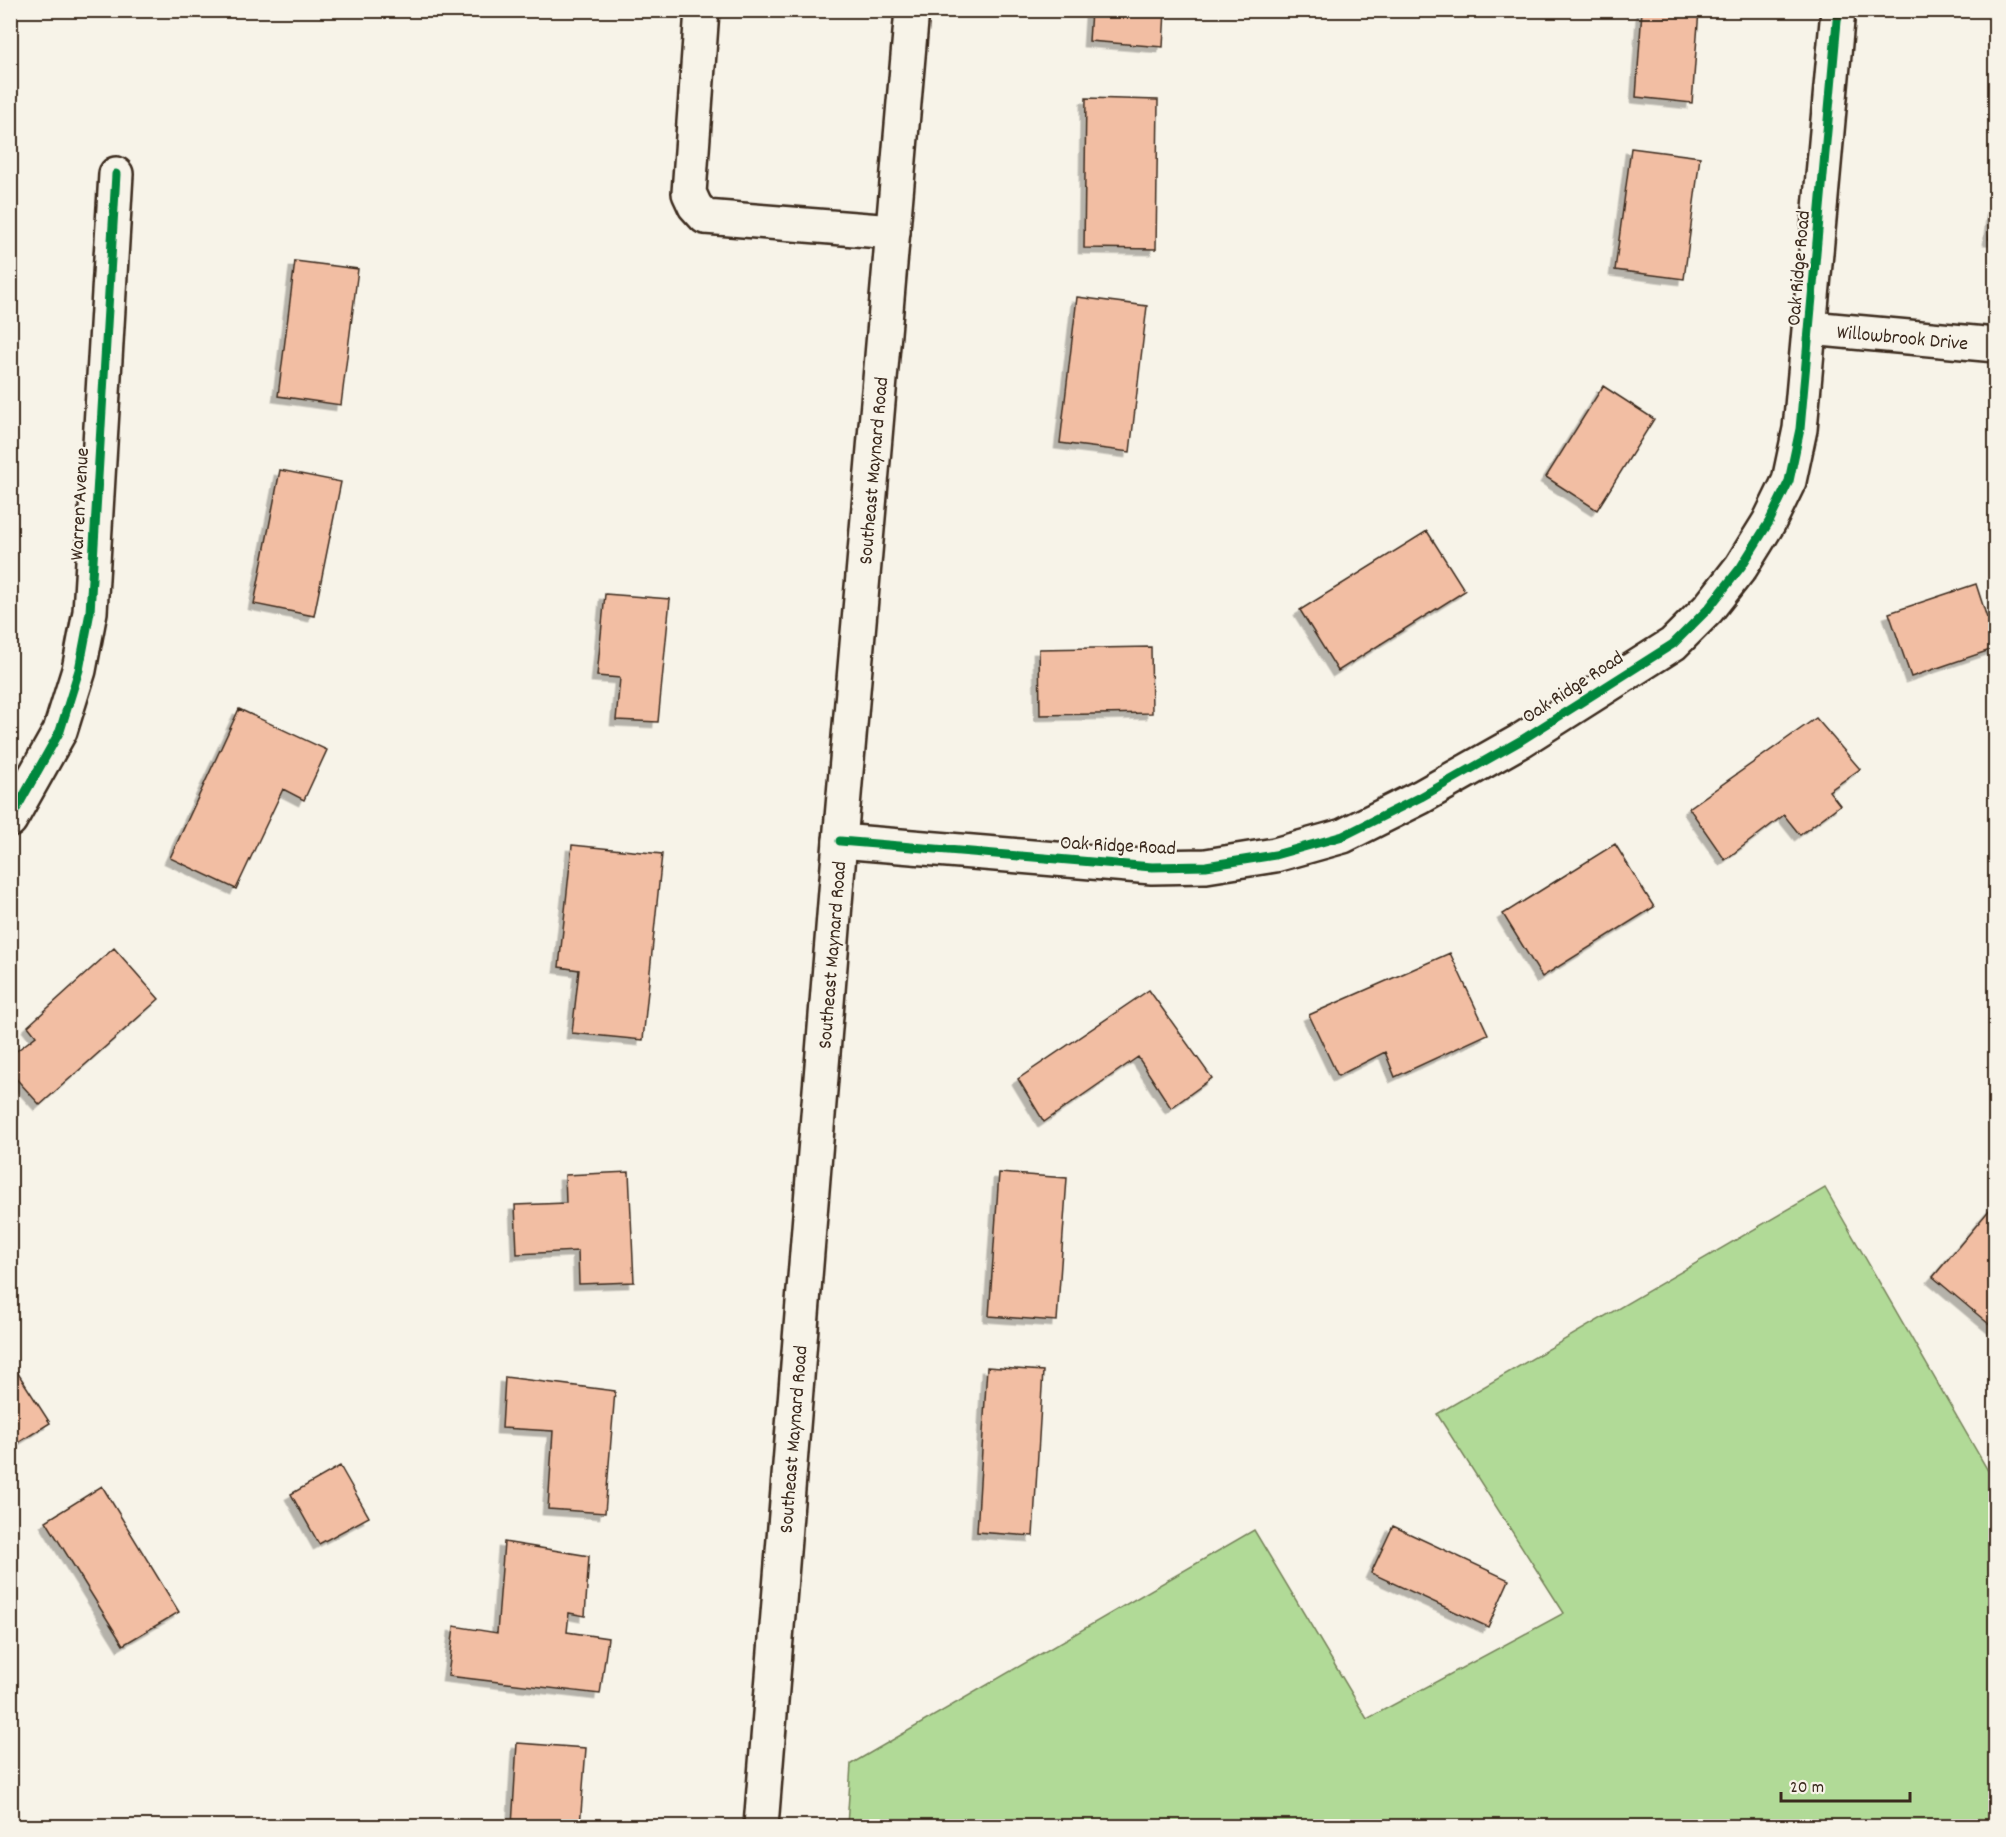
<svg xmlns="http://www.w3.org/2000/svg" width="2006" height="1837" font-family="Dekko,sans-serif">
  <defs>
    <filter id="shadow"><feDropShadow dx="-5.5" dy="5.5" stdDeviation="0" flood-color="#0004"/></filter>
  </defs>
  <rect width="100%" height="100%" fill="#f7f3e8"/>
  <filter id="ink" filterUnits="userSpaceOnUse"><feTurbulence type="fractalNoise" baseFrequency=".0167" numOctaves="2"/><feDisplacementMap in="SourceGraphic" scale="12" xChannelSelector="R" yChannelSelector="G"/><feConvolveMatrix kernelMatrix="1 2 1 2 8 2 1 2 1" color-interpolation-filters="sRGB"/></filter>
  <g filter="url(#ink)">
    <path fill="#b1da97" stroke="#76825a" stroke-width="1.5" d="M1825 1188 1995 1483V1826H847L851 1764 1254 1530 1367 1719 1564 1613 1437 1414Z"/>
    <path fill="#f2bea3" stroke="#3b2a1e" stroke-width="1.5" filter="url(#shadow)" d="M1091 10H1165L1163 47 1089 41Z
      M1642 10H1699L1692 103 1636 97Z
      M1086 98 1158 100 1156 249 1084 248Z
      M1631 148 1700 157 1684 279 1615 270Z
      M1996 176V240L1989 239Z
      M295 261 358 269 341 405 278 396Z
      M1077 297 1147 306 1130 452 1060 443Z
      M1603 386 1654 419 1597 510 1546 477Z
      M280 470 341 482 314 616 254 604Z
      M1427 531 1465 591 1338 671 1300 610Z
      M1976 584 1987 618 1996 615V648L1911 677 1889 613Z
      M605 594 670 599 658 722 616 720 620 678 597 676Z
      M1151 647 1152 713 1040 715 1039 649Z
      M239 709 327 750 304 800 283 789 236 889 170 858Z
      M1816 718 1860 769 1829 791 1840 805 1800 835 1784 815 1725 860 1689 808Z
      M1615 844 1654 907 1542 977 1503 914Z
      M572 845 662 854 643 1040 572 1033 579 970 559 967Z
      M114 948 159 999 40 1105 10 1072V1056L36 1036 28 1026Z
      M1450 953 1488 1034 1395 1077 1385 1052 1338 1076 1309 1015Z
      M1149 990 1212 1078 1171 1108 1138 1057 1044 1122 1018 1079Z
      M629 1172 634 1282 579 1284 578 1251 517 1254 515 1205 566 1203 565 1175Z
      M999 1173 1067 1178 1057 1321 989 1316Z
      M1996 1202V1330L1933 1277Z
      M10 1361 50 1423 10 1448Z
      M987 1367 1043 1371 1033 1536 977 1532Z
      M505 1377 615 1391 605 1513 548 1509 553 1431 502 1428Z
      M340 1466 369 1517 319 1544 291 1494Z
      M102 1486 179 1612 123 1645 46 1521Z
      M1393 1526 1509 1580 1488 1627 1371 1573Z
      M504 1542 589 1556 585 1616 569 1613 567 1632 608 1638 600 1694 448 1676 454 1626 497 1633Z
      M517 1743 586 1748 580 1826H512Z"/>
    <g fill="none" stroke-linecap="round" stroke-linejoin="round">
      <g stroke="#3b2a1e" stroke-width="38">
        <g id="minor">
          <path d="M702 10 689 193 695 206 705 217 893 232"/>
          <path id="s1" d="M1810 328 1996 345"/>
          <path d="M10 820 60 731 79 670 90 612 116 174"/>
          <path d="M840 841 1152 867 1206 866 1275 855 1343 836 1421 797 1520 741 1673 644 1708 609 1741 567 1769 522 1789 481 1800 429 1838 10"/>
        </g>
      </g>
      <g stroke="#3b2a1e" stroke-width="38">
        <g id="major">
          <path id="s2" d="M761 1826 840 841 912 10"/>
        </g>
      </g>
      <use href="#minor" stroke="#f7f3e8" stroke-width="33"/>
      <use href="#major" stroke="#f7f3e8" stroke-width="33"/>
      <g stroke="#f7f3e8" stroke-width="13">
        <path id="cycleway" d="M10 820 60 731 79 670 90 612 116 174
          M840 841 1152 867 1206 866 1275 855 1343 836 1421 797 1520 741 1673 644 1708 609 1741 567 1769 522 1789 481 1800 429 1838 10"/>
      </g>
      <use href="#cycleway" stroke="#00873e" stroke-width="9"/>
    </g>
  </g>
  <g text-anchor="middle" stroke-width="4.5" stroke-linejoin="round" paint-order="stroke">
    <g font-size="20" fill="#3b2a1e" stroke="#f7f3e8">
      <text transform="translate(1797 268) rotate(-85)" y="7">Oak Ridge Road</text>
      <text dy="7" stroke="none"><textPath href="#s1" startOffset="93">Willowbrook Drive</textPath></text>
      <text dy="7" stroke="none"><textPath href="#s2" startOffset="1360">Southeast Maynard Road</textPath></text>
      <text transform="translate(78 504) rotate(-87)" y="7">Warren Avenue</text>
      <text transform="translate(1572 686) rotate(-33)" y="7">Oak Ridge Road</text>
      <text transform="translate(1118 844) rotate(3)" y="7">Oak Ridge Road</text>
      <text dy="7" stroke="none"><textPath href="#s2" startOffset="874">Southeast Maynard Road</textPath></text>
      <text dy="7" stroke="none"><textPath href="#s2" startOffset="388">Southeast Maynard Road</textPath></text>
    </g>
  </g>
  <rect width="2006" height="1837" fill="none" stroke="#f7f3e8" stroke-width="36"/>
  <rect x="18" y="18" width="1970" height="1801" fill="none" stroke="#3b2a1e" stroke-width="2" filter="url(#ink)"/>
  <path d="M1781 1792v9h129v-9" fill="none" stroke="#3b2a1e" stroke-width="3"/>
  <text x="1790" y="1792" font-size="18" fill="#3b2a1e" stroke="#f7f3e8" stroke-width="4.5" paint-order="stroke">20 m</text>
</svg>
